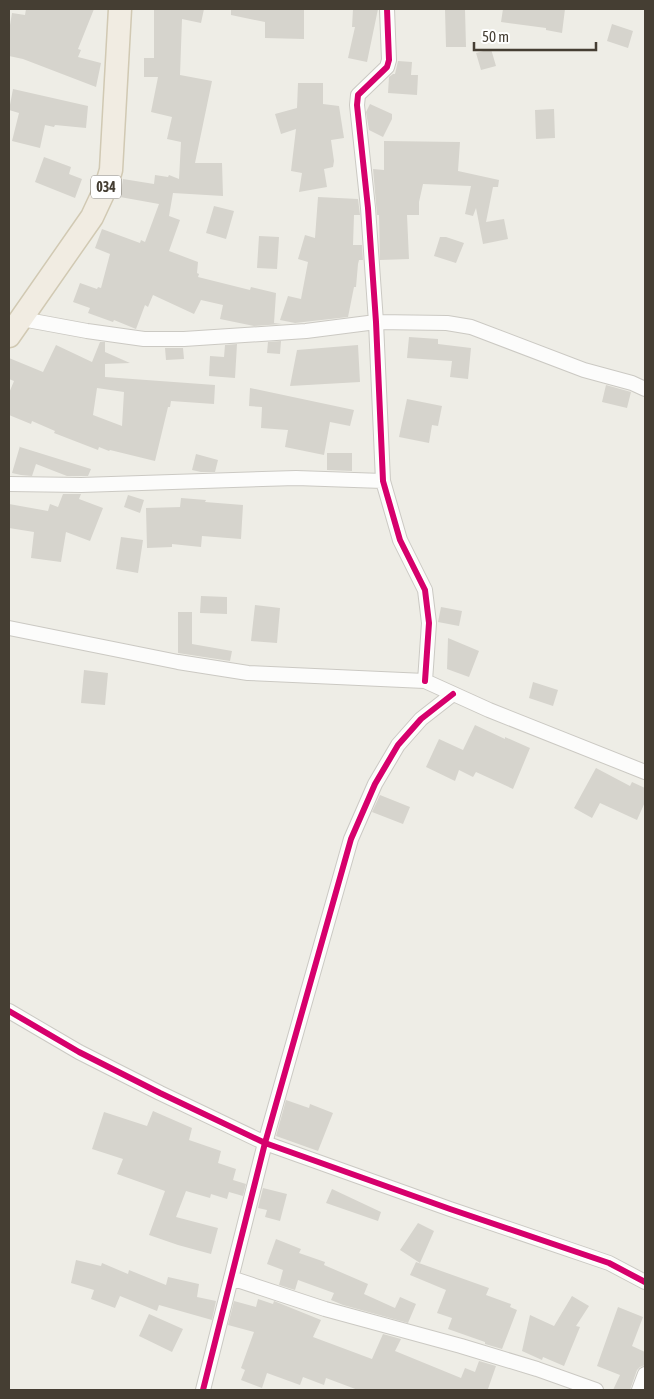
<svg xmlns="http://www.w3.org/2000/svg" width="654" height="1399" font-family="'Asap Condensed',sans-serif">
  <rect width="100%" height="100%" fill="#eeede6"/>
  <path fill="#d6d4cd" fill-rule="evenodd" d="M26 9H94L78 49 81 50 78 57 101 63 96 87 23 59 9 56V31L12 13 25 15Z
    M154 9H204L201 23 182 19 180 75 212 81 195 163H222L223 196 173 193 169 216 180 220 169 251 198 262 197 273 199 274 198 277 250 290 251 287 276 293 274 323 282 324 254 326 220 319 223 305 201 300 194 314 153 295 148 307 145 305 136 329 114 320 113 322 88 313 90 308 73 302 80 283 97 289 98 287 101 288 110 254 95 248 102 229 140 243 141 240 145 242 159 204 120 197 123 179 154 184 155 175 168 177 169 175 179 179 181 142 167 139 172 117 151 112 158 77H144V58H154Z
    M231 9H304V39L265 38V22L231 15Z
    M353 9H378L367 62 348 58 355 27H352Z
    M445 9H465L466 47H446Z
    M503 9H565L562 33 546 30V28L501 22Z
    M612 24 633 31 628 48 607 41Z
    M491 49 496 66 481 70 476 53Z
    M398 61 412 62 411 75H418L417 95 388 93 389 77 393 74H395Z
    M298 83H323V104L339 106 344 138 331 140 334 161 333 167 324 169 327 187 299 192 302 173 291 171 296 129 281 134 275 114 297 108Z
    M13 89 88 106 86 128 55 125 54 127 45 125 40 148 12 141 19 113 9 110Z
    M370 104 392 114V119L383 137 369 130 366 112Z
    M554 109 555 138 536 139 535 110Z
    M384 141 460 142 458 171 499 180 498 187H493L486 222 504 219 508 239 483 244 476 208 473 216 465 214 471 186 423 184 419 202V215H407L409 259 380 260 379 215H377L373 169 384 170Z
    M44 157 71 167 69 174 82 179 75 198 35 182Z
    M318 197 358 199 360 215H354L353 245H362L363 260H359L358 264 356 287H354L348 317 295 323 280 320 288 296 301 299 308 262 298 259 305 235 315 238Z
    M214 206 234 211 226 239 206 233Z
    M259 236 279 237 277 269 257 268Z
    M440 237H446L464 243 456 263 434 256Z
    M409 337 438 339V344L471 348 468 379 450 377 452 361 407 358Z
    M281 341 280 354 267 353 268 342Z
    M100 342H105V352L130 363 105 364V377L215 385 214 404 171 401 170 407H168L155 461 110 450 109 451 99 447 98 450 54 433 55 431 32 421 31 424 9 415V393L14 381 9 379V358L43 372 56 345 92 362ZM97 388 124 392 122 426 93 415Z
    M237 344 235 378 209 376 210 356 224 357 225 345Z
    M358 345 360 382 290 386 297 350Z
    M165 348H183L184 359 166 360Z
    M606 385 631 392 627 408 602 402Z
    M250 388 354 410 350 426 330 422 324 455 285 447 288 430 261 428 262 407 249 406Z
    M407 399 442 406 438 426 432 425 429 443 399 437Z
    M20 446V447L91 469 88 476H67L36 464 32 476 21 475 12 473Z
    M327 453H352V471L327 470Z
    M196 454 218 460 215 472H201L192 470Z
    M63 494H81L79 499 103 508 90 541 66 532 61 562 31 558 34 532 9 528V504L48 511 50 504 58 507Z
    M128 495 144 500 140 513 124 507Z
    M181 498 206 500 205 502 243 505 241 539 202 536 201 547 172 544V547L147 548 146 508 180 507Z
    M121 537 143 540 138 573 116 569Z
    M201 596 227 597V614L200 613Z
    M255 605 280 608 277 643 251 641Z
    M441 607 462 611 459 626 438 622Z
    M178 612H192V644L232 651 230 661 178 653Z
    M448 638 479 651 469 677 447 669Z
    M84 670 108 673 105 705 81 703Z
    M533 682 558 690 553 706 529 698Z
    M475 725 505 739V737L530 748 513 789 476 772 473 777 459 770 455 781 426 767 439 739 463 750Z
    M596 768 630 786 632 782 645 788V802L637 820 600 803 592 818 574 808Z
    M380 795 410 807 403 824 372 812Z
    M286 1100 309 1108 310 1104 333 1113 318 1151 276 1136Z
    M153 1111 192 1128 189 1140 221 1151 218 1163 236 1169 233 1180 246 1184 243 1196 229 1192 227 1199 211 1194 210 1198 186 1191 176 1217 218 1228 211 1254 178 1245 149 1235 165 1191 117 1174 123 1159 92 1149 104 1112 147 1126Z
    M263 1188 287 1194 280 1221 265 1217 267 1210 258 1208Z
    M332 1189 381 1212 378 1221 326 1203Z
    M418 1223 434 1231 420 1263 400 1250Z
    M276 1239 301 1249 299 1253 325 1262 324 1265 368 1284 364 1294 395 1308 400 1297 416 1304 408 1323 343 1305 331 1300 334 1293 298 1280 295 1290 279 1285 283 1270 267 1264Z
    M76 1260 101 1266 102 1263 128 1274 129 1270 166 1285 168 1277 199 1284 197 1297 216 1301 212 1320 159 1305 157 1311 120 1296 115 1308 91 1299 94 1290 71 1283Z
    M416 1262 489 1288 486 1295 511 1304 510 1307 517 1310 502 1349 485 1344V1342L448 1329 452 1318 437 1313 446 1290 410 1275Z
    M572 1296 589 1306 576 1326 580 1327 564 1366 543 1357 542 1360 522 1351 530 1315 554 1326Z
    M258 1299 273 1304 274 1301 321 1320 313 1337 372 1359 383 1334 401 1339 395 1351 461 1378 465 1368 475 1372 479 1361 496 1366 488 1389 489 1390H358L326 1378 324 1385 303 1377 300 1385 267 1373 262 1388 241 1380 245 1370 241 1368 254 1332 228 1325 234 1301 256 1307Z
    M618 1307 643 1317 632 1346 645 1352V1365L640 1367 637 1370 630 1390H613L620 1375 597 1366Z
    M149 1314 183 1329 172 1352 139 1336Z"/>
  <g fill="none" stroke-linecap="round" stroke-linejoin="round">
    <g stroke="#cbc9c3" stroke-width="16">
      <path id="street" d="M387 9 389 60 387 67 358 95 357 105 368 208 376 322 383 481 400 540 425 590 429 623 425 681
        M22 319 87 331 144 339H184L306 331 376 322 447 323 471 327 584 370 632 383 645 389
        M9 484 81 485 296 478 383 481
        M9 628 178 662 248 673 425 681 489 710 645 772
        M9 1011 79 1052 160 1093 265 1143 450 1209 609 1263 645 1282
        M231 1278 325 1309 461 1346 537 1369 596 1390
        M203 1390 265 1143 351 839 375 784 398 745 421 719 453 694
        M639 1390 645 1374"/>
    </g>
    <g stroke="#d1c9b3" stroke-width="25">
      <path id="primary" d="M9 336 92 217 106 187 111 170 120 9"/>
    </g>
    <use href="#street" stroke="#fcfcfb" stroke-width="14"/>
    <use href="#primary" stroke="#f1ece2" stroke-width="22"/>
    <g stroke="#fff" stroke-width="9">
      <path id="cycleway" d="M387 9 389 60 387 67 358 95 357 105 368 208 376 322 383 481 400 540 425 590 429 623 425 681
        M9 1011 79 1052 160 1093 265 1143 450 1209 609 1263 645 1282
        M203 1390 265 1143 351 839 375 784 398 745 421 719 453 694"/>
    </g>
    <use href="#cycleway" stroke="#d6006c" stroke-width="6"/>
  </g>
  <g text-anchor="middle" stroke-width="4" stroke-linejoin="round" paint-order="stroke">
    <rect fill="#fff" stroke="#7d7870" stroke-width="1" x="91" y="175.5" width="30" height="23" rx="4"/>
    <g font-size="14" font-weight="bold" fill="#453e33">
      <text x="106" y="192">034</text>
    </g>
  </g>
  <rect width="654" height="1399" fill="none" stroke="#453e33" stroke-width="20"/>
  <path d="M474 42v8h122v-8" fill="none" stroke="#453e33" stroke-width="2.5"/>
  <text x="482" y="42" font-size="15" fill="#453e33" stroke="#ffffff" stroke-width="4" paint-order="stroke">50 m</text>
</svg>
